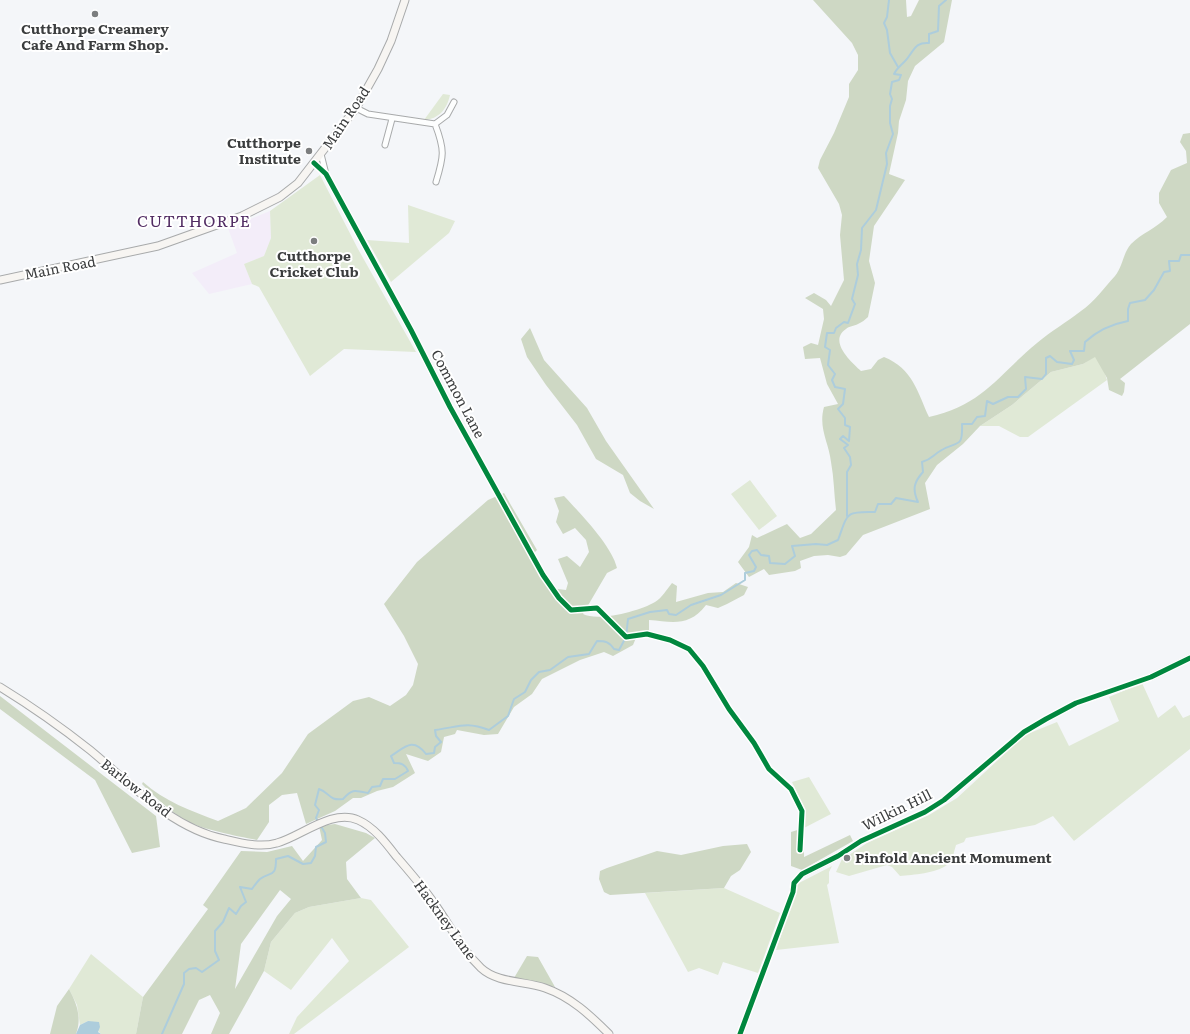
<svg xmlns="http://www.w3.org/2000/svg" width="1190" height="1034" font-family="Literata,serif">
  <rect width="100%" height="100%" fill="#f4f6f9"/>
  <path fill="#f3edf9" d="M270 211 271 238 264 256 244 264 252 284 209 294 192 273 237 253 228 228Z"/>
  <path fill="#e0e9d6" d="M443 94 450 95C447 109 439 119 424 120Z
    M320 175 358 249 416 352 344 349 310 376 259 287 252 284 244 264 264 256 271 238 270 211Z
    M408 205 455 221 449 233 391 282 367 240 409 243Z
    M1095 356 1103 368 1107 380 1028 437H1020L999 426H980L1012 405 1051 372 1083 364Z
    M750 480 777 516 759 530 731 494Z
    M1142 683 1158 718 1175 705 1183 718 1190 715V749L1074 841 1053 816 1035 825 966 838 964 842 956 845C954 851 953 861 947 865 936 873 913 875 900 876L892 867 887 865 849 876 836 872 842 859 846 863 851 860 849 855 867 843 929 815 957 798 1025 735 1057 722 1069 746 1119 721 1109 697Z
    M809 777 831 814 804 828 806 812 792 782Z
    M832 866 829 872V883L827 885 839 943 776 950 795 894V885Z
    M724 888 780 913 758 973 723 962 718 975 699 968 688 972 645 893Z
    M361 898 371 900 409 947 294 1034H289L297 1017 349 961 332 938 291 990 264 971 271 942 295 913 309 907Z
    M91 954 143 997 136 1034H101L88 1021 80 1025 77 1005 69 989Z"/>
  <path fill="#ced8c4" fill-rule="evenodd" d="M813 0H906L907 17 911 16 919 0H952L944 42 915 66 908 81 906 100 899 121 898 133 889 174 905 180 874 226 869 261 875 283 868 317C865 320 862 322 858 324 854 326 849 326 846 329 828 341 851 362 861 371L871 369 878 360 884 357C913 369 917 391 929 417 983 405 998 375 1037 343 1051 331 1067 322 1081 311 1094 302 1104 288 1115 276 1123 266 1123 253 1131 244 1142 233 1155 229 1167 217L1159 203V193L1171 170 1187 163 1186 151 1180 142 1183 134 1190 133V324L1120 379 1125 383 1124 392 1122 396 1109 390 1107 378 1095 357 1083 364 1051 372 1012 405 980 426 963 444 937 465 925 483 930 509 863 535 846 555 840 557 828 555 814 556 800 561 801 568 795 571 769 575 764 569 749 577 738 562 749 547 752 535 757 538 787 524 800 538 811 534 836 510C834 494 834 478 831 462 829 443 818 428 824 407L838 404 827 384 820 358 805 359 803 347 811 343 818 345 824 319 823 309 805 298 814 293 826 300 831 306 844 280 840 235 842 215 839 204 818 168 820 160 834 133 849 97V84L858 70V55L852 43Z
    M530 328 544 360 587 408 606 441 654 509 640 501 630 493 623 475 596 459 577 425 546 385 527 357 521 339Z
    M504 493 537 550 529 558 550 588 566 590 568 583 558 559 567 556 580 567 589 552 586 540 575 528 563 534 556 522 559 511 554 498 564 496C580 513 612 546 617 568L607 573 583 614C598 622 640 611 655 602 662 598 667 589 672 583L677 586 676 602 708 593 723 592 736 583 748 587 744 595 727 604 718 608 706 605C689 627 673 622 649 620V630L638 633 633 645 613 656 604 652 580 660 542 679 532 694 514 707 498 734 484 735 457 730 455 734 444 737 441 752 428 761 406 754 415 773 393 787 377 791 361 798H353L335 811 306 824 297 793 282 795 269 805V822L257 840C237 836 203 830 185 820 169 810 156 798 142 784L143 782C164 801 191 811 218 821L246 808 282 773 308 734 353 701 369 697 390 706 406 695 413 685 418 664 404 636 384 604 417 562 488 500Z
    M0 696 156 816 160 847 132 853 95 780 0 709Z
    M335 824 366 833 375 838 346 862 347 879 361 898 309 907 295 913 271 942 264 971 229 1034H211L220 1013 210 995 199 1000 182 1034H136L143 997 208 909 203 905 241 851 267 852 292 846 303 861 322 840 319 826ZM280 890 291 899 277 916 235 989 241 944Z
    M804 828V857L850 835 853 841 802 870 791 866V832Z
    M747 844 751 852 740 870 731 876 724 888 610 895 604 892 599 879 600 871 607 868 657 851 681 855 723 846Z
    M527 956 538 957 555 987 514 978Z
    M69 989C77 1004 82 1018 76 1034H50L57 1006Z"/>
  <path fill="#adcddc" d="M88 1021 99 1022 100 1027 98 1032 101 1034H76L80 1025Z"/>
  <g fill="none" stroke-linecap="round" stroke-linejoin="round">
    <path stroke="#adcddc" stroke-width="2" d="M889 0 887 17 884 23 887 30 890 53 898 67
      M847 516V472L851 465 850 457 844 448 848 445 840 439 843 436 849 441 850 427 845 425V418L838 409 843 404 845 389 835 387 832 380 835 374 828 365 830 350 825 347 827 333H834L836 328 844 322 848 323 855 304 852 299 858 275 857 264 861 250 862 228 876 210 887 164 886 153 893 134 890 123V106L892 99 890 94 892 82 899 80 901 75 894 74C898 66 905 63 909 56 915 48 917 42 929 43V34L938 31 939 6 946 0
      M162 1034 184 984V973L189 969 196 968 202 972 219 960 215 951V931L223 922 229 908 236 914 241 906 246 902 240 887 252 889C254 886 257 882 260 879 271 871 276 878 276 859L288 856 303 864 311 863 315 856 316 847 326 842 325 833 316 818 319 810 315 805 319 789C331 793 328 801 343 799 352 789 354 790 368 793L372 787 380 786 383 779H395L408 771C405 764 401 763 394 763L391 756C405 747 413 737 426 754L434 753 435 747 441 742 436 736 435 730C459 727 465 721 489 730L508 716 514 699 525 692 531 680 539 672 550 670 568 657 589 654 597 641C606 641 609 642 614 649L619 650 626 637 628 619 650 612 667 610 669 614 676 615 691 605 721 595 745 580V573L754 571 756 567 749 555 752 551 757 550 761 555 769 556 770 563 785 564 795 556 792 546 816 544 827 545 838 540C848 513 845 511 875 512L878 504H891L896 498 918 502C912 489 914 482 923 472L922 462C932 459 932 456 940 451 957 440 963 450 962 424H972L977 417 985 416 987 401 993 404 1008 397H1018L1026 389 1025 377 1042 379 1046 374V358L1050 356 1057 362 1072 364 1074 360 1070 351H1084L1085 342C1098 330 1112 324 1128 321V309L1130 303 1145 300 1154 290 1164 272 1170 271 1169 261H1179L1181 255H1190"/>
    <g stroke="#a8aaab" stroke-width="7">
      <path id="street" d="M356 108 368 114 435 124 447 115 454 102
        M435 124C445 150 444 156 436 182
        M385 145 392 119
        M321 154 326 174
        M314 163 326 174 411 330 450 407 543 575 559 598 571 610 597 608
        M740 1034 793 892 794 883 802 874 838 856 861 841 925 812 944 800 1024 732 1046 719 1076 703 1151 677 1190 658"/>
    </g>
    <g stroke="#a8aaab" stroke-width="9">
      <path id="secondary" d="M0 280 158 246 242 216 280 197 298 183 356 108 378 69 391 41 405 0
        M0 687C31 706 61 727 90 750 130 783 171 828 224 839 241 843 260 848 277 843 300 837 333 808 358 820 374 827 386 843 396 856 409 871 423 887 434 903 450 925 461 949 481 968 497 983 525 981 545 988 571 997 590 1015 609 1034"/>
    </g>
    <use href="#street" stroke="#fdfefe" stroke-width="5"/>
    <use href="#secondary" stroke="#f7f5f2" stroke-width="7"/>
    <g stroke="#fff" stroke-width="8">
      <path id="cycleway" d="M314 163 326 174 411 330 450 407 543 575 559 598 571 610 597 608 626 637 647 634 670 640 689 649 703 666 729 709 754 743 769 769 791 789 802 811 800 850
        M740 1034 793 892 794 883 802 874 838 856 861 841 925 812 944 800 1024 732 1046 719 1076 703 1151 677 1190 658"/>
    </g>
    <use href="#cycleway" stroke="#00873e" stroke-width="5"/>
  </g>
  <g fill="#7c7e7f" stroke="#fff" stroke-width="1.5">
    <circle cx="95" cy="14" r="4"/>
    <circle cx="309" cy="151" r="4"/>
    <circle cx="314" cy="241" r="4"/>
    <circle cx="847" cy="858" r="4"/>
  </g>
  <g text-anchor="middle" stroke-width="4" stroke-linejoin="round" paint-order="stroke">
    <g font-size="14" font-weight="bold" fill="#3b3d3e" stroke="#fff">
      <text x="95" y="34">Cutthorpe Creamery<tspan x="95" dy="16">Cafe And Farm Shop.</tspan></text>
      <text x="301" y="148" text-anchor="end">Cutthorpe<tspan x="301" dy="16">Institute</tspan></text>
      <text x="314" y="261">Cutthorpe<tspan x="314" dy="16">Cricket Club</tspan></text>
      <text x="855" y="863" text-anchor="start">Pinfold Ancient Momument</text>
    </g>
    <g font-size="14" fill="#3b3d3e" stroke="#fff">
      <text transform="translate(346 118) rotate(-56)" y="5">Main Road</text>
      <text transform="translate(60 268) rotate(-11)" y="5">Main Road</text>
      <text transform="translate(458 394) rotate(62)" y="5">Common Lane</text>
      <text transform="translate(136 788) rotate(38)" y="5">Barlow Road</text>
      <text transform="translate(897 810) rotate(-26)" y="5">Wilkin Hill</text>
      <text transform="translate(445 920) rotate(54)" y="5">Hackney Lane</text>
    </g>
    <g font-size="16" letter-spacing="1" fill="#512c63" stroke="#fff">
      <text x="194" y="227">CUTTHORPE</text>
    </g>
  </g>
</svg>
